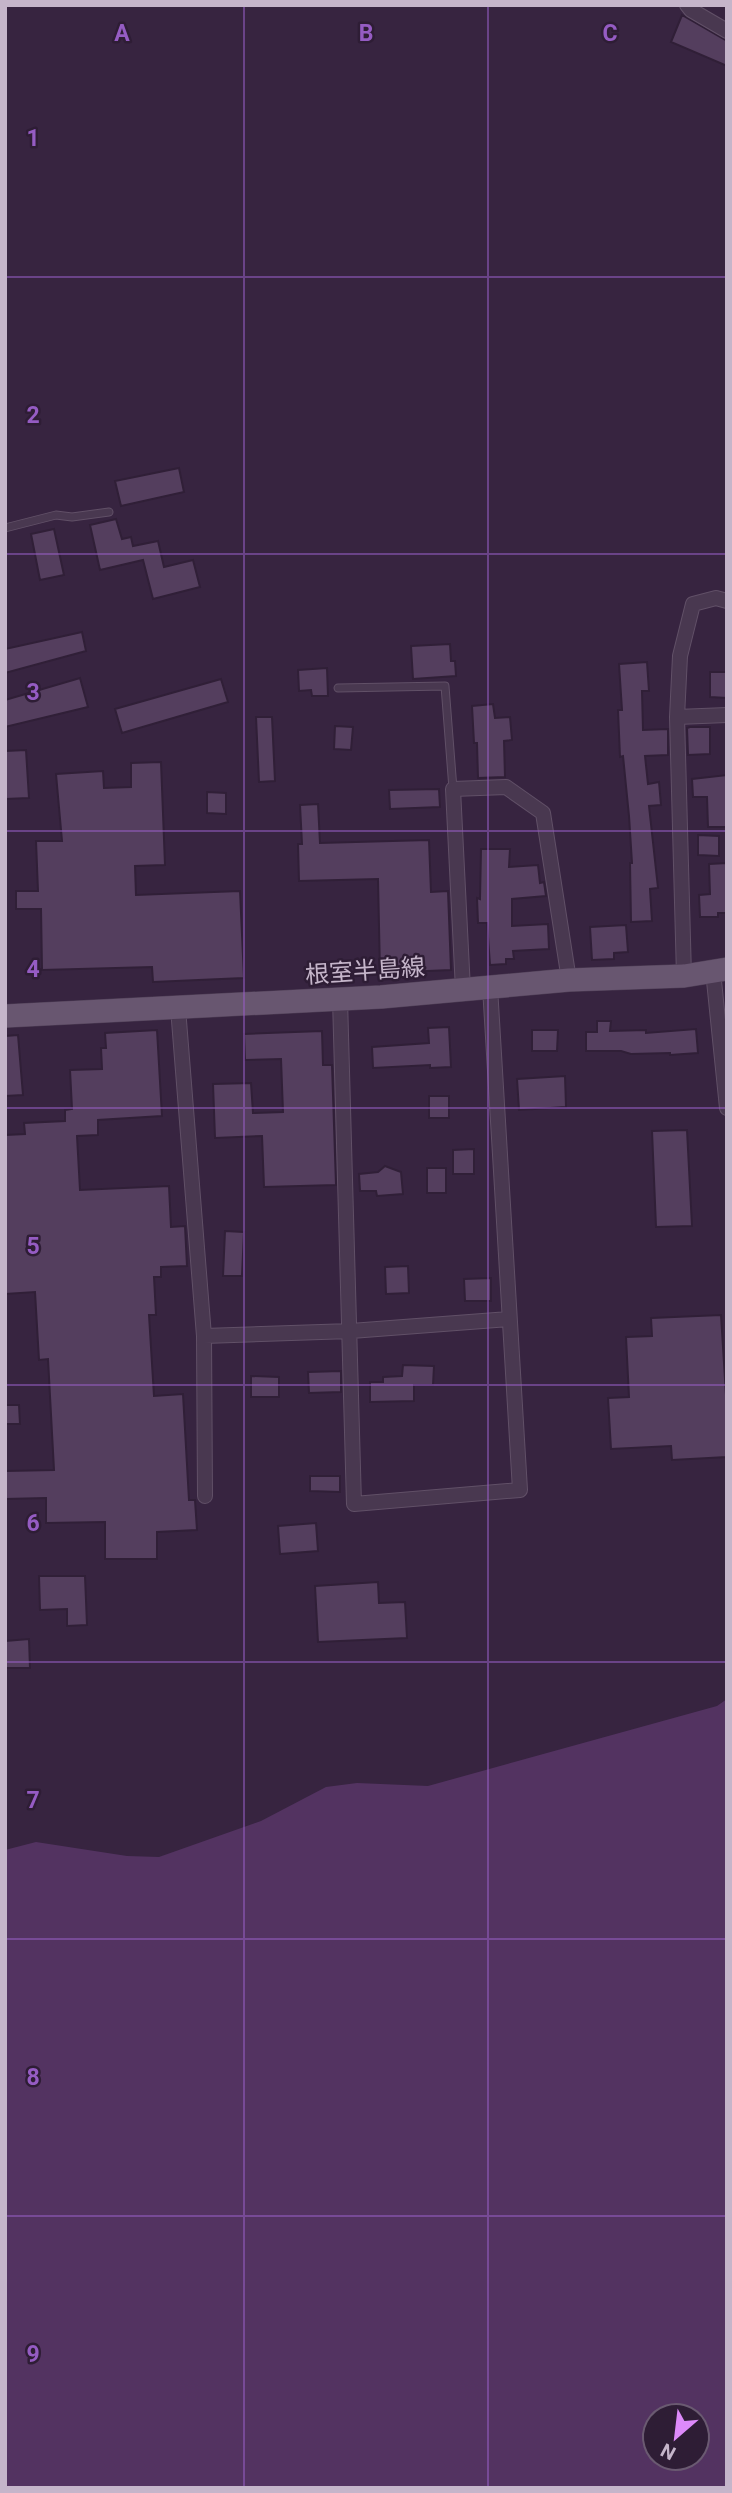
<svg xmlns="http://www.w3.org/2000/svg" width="732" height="2493" font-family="Roboto,'Noto Sans JP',sans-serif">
  <rect width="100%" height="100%" fill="#372440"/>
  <path fill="#533361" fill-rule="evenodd" d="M727 1699V2488H5V1850L36 1842 127 1856 159 1857 261 1821 326 1787 357 1783 428 1786 717 1706ZM655 2416H697V2458H655Z"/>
  <path fill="#543e5e" stroke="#301f37" stroke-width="2" d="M682 15 727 41V66L671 42Z
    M179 468 184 492 121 506 115 481Z
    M116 519 122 539 131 537 133 546 158 541 164 567 193 560 200 587 153 599 143 560 100 570 90 525Z
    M54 529 64 575 40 580 31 534Z
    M82 632 86 651 5 673V649Z
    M450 644 451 661H455L456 676 413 679 411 646Z
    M647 662 649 691H642L643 730 668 729V755L645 756 648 784 659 782 661 805 649 806 658 888 650 889 652 921 631 922 630 863H632L629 816 623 756 620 757 618 710H622L619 664Z
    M327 668 328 696H312L311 690 299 691 298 670Z
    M710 672H727V698L710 697Z
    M80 678 88 707 5 727V700Z
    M221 679 228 702 122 733 115 709Z
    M493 704 495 718 510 717 512 740 504 741 505 777 478 778 477 743H474L472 706Z
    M256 717H272L275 781 259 782Z
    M335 726 353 727 351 750 334 749Z
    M690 727H710V754L688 755 687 728Z
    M26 750 29 798 5 799V751Z
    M161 762 165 865 135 866 136 895 240 891 244 978 153 982 152 967 42 970 41 909H16V891H38L36 841H62L56 774 103 771 104 788 131 787V763Z
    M727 775V827H708L707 797H693L692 779Z
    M439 789 440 807 390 809 389 790Z
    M207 792 226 793V814L207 813Z
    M318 804 320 843 429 840 431 892 448 891 451 970 380 973 378 879 299 881 298 844H302L300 805Z
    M698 835 719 836V856L698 855Z
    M481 849H510L509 867 538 865 540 883 544 882 546 896 512 899V926L548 924 549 949 513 951 514 959H506V964L490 965 487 923H478L477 898 480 899Z
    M727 863V913H718V917H700L699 895 710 894 709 864Z
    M626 925 628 952 614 953V959L592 960 590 927Z
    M597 1021H611L610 1031 646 1030V1033L696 1029 698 1053 670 1055V1053L631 1054 621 1051H586V1032H597Z
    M449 1027 451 1067 430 1068V1065L373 1068 372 1047 429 1043 428 1028Z
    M157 1030 162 1116 98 1120V1135L77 1136 80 1190 169 1186 171 1227 185 1226 187 1266 161 1267V1277H154L156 1315H149L154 1396 183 1394 189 1500H195L197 1530 157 1532V1559H105V1522L46 1523V1498L5 1499V1471L54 1470 48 1359 39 1360 35 1292 5 1294V1135L25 1134 24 1123 65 1121V1110L72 1109 70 1070 102 1069 101 1048H106L105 1033Z
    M532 1030H558L557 1051H532Z
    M322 1031 323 1065H332L336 1185 264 1187 262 1136 215 1138 213 1084 251 1083 253 1113 283 1112 281 1059 245 1060 244 1034Z
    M18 1035 23 1095 5 1096V1036Z
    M565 1076 566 1107 519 1110 517 1079Z
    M429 1096H449V1118H429Z
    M687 1130 692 1226 656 1227 652 1131Z
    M474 1149V1174H453V1150Z
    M385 1166 401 1172 403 1194 377 1196 376 1191H360L359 1174 378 1172Z
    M427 1168H446V1193H427Z
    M225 1231 244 1232 242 1276H223Z
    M408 1266 409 1293 386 1294 385 1267Z
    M491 1278V1301H465L464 1279Z
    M721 1315 727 1411V1457L672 1460 671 1446 611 1449 608 1398 629 1397 626 1337 652 1336 651 1318Z
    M403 1365 434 1366 433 1385H414V1401L370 1402V1382H383V1377L402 1376Z
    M341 1371V1392L309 1393 308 1372Z
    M251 1376 279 1377V1397H251Z
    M5 1405H19L20 1424H5Z
    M310 1476H340V1492L310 1491Z
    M316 1523 318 1551 280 1554 278 1526Z
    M39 1576H85L87 1625 67 1626V1609L40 1610Z
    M378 1582 379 1603 405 1602 407 1638 318 1642 315 1586Z
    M29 1639 30 1668H5V1641Z"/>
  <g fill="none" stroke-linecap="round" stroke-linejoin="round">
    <g stroke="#615067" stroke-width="9">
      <path id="lane" d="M5 528 56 515 72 517 109 512
        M338 688 445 686 453 789"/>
    </g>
    <g stroke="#615067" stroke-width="16">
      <path id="street" d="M687 5 691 10 727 31
        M677 717 727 715
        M713 971 727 1108
        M684 976 677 717 680 656 693 604 716 598 727 601
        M463 990 453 789 506 787 543 813 569 980
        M340 999 354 1504 520 1490 490 987
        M178 1008 204 1336 205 1496
        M204 1336 351 1331 509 1319"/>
    </g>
    <g stroke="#4f3f56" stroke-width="24">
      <path id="primary" d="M5 1016 381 997 569 980 684 976 727 969"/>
    </g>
    <use href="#lane" stroke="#493850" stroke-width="7"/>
    <use href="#street" stroke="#493850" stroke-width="14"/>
    <use href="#primary" stroke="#685670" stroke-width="23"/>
  </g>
  <path fill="none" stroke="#955cc3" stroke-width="2" stroke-opacity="0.55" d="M244 5V2488M488 5V2488M5 277H727M5 554H727M5 831H727M5 1108H727M5 1385H727M5 1662H727M5 1939H727M5 2216H727"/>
  <g text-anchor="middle" stroke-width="5" stroke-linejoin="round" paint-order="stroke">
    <g font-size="24" fill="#c5b5ca" stroke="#2e1d35">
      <text transform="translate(365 971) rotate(-4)" y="8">根室半島線</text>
    </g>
  </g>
  <g font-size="23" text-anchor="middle" font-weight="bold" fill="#955cc3" stroke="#2e1d35" stroke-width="5" stroke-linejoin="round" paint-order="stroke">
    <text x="122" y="41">A</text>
    <text x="366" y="41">B</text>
    <text x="610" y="41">C</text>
    <text x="33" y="146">1</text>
    <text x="33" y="423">2</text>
    <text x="33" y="700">3</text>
    <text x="33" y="977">4</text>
    <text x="33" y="1254">5</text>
    <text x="33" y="1531">6</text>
    <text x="33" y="1808">7</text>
    <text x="33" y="2085">8</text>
    <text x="33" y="2362">9</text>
  </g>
  <rect width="732" height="2493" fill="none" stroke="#c5b5ca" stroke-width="14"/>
  <g transform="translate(676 2437) rotate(208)"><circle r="33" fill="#2e1d35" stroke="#6a5a71" stroke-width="2"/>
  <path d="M0-5L12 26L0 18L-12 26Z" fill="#dd8afa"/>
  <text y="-10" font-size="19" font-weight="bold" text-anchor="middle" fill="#c5b5ca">N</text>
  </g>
</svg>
